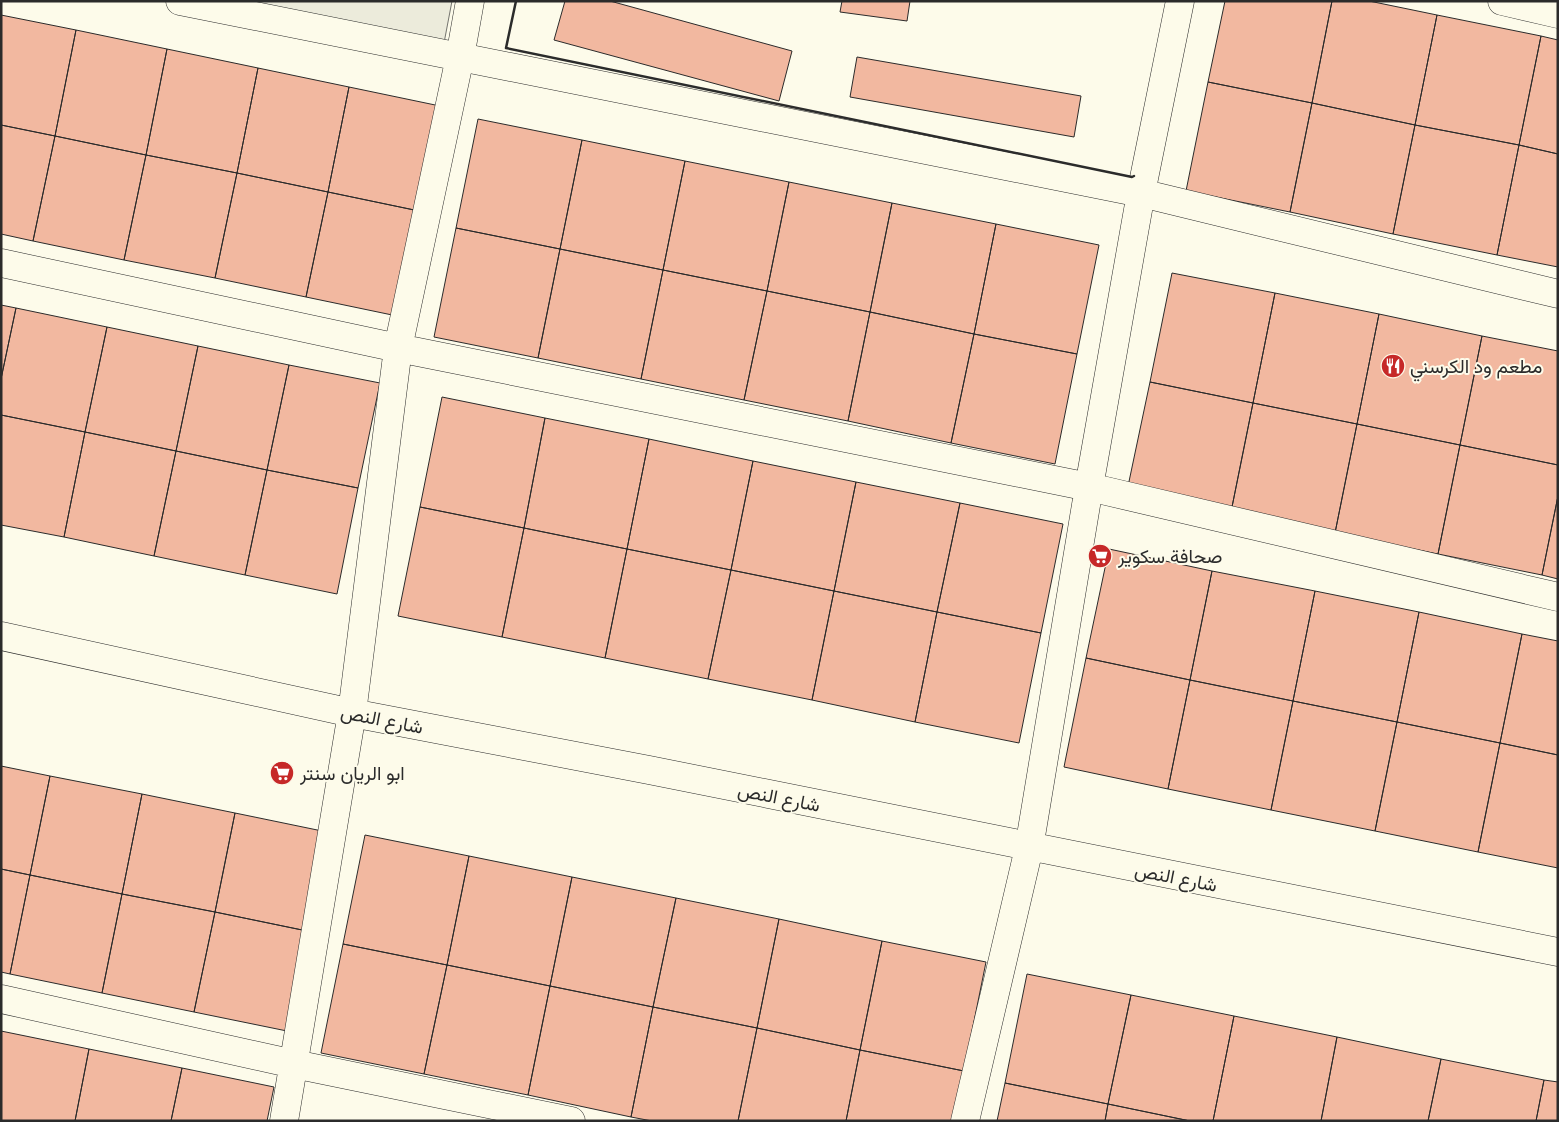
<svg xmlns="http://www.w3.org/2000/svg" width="1559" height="1122" font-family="'Space Grotesk',Vazirmatn,sans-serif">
<rect width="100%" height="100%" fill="#fdfbea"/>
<path fill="#ecebdb" stroke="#74746e" d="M 239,1 L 452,1 L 444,43 Z"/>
<path fill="#f2b8a0" stroke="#2b2b2b" d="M 565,1 L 610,1 L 792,51 L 779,101 L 554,40 Z
M 842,1 L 910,1 L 907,21 L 840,12 Z
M 1225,1 L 1332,1 L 1312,103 L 1208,82 Z
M 1332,1 L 1369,1 L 1437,15 L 1415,125 L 1312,103 Z
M 1,15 L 76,30 L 55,136 L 1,125 Z
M 1437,15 L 1541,36 L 1519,145 L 1415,125 Z
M 76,30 L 167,49 L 146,155 L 55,136 Z
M 1541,36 L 1558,40 L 1558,154 L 1519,145 Z
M 167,49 L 258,68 L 237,173 L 146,155 Z
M 857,57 L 1081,96 L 1074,137 L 850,97 Z
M 258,68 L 349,87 L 328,192 L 237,173 Z
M 1208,82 L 1312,103 L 1290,212 L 1186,191 Z
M 349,87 L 440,106 L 419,211 L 328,192 Z
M 1312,103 L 1415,125 L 1393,234 L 1290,212 Z
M 478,119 L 582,140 L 560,249 L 456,228 Z
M 1,125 L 55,136 L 33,241 L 1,234 Z
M 1415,125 L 1519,145 L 1497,255 L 1393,234 Z
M 55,136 L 146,155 L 124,260 L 33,241 Z
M 582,140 L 685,161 L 663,270 L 560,249 Z
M 1519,145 L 1558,154 L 1558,267 L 1497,255 Z
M 146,155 L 237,173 L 215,278 L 124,260 Z
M 685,161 L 789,182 L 767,291 L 663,270 Z
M 237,173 L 328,192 L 306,297 L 215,278 Z
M 789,182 L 892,203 L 870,312 L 767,291 Z
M 328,192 L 419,211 L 397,316 L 306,297 Z
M 892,203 L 996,224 L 974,334 L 870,312 Z
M 996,224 L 1099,245 L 1077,354 L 974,334 Z
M 456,228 L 560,249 L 538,358 L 434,337 Z
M 560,249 L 663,270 L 641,379 L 538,358 Z
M 663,270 L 767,291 L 744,400 L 641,379 Z
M 1172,273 L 1275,293 L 1253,403 L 1150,382 Z
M 767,291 L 870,312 L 848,421 L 744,400 Z
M 1275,293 L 1379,314 L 1357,424 L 1253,403 Z
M 1,305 L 16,308 L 1,379 Z
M 16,308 L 107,327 L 85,432 L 1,415 L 1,379 Z
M 870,312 L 974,334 L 951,443 L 848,421 Z
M 1379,314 L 1482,336 L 1460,445 L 1357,424 Z
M 107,327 L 198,346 L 176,451 L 85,432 Z
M 974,334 L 1077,354 L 1055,464 L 951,443 Z
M 1482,336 L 1558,351 L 1558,465 L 1460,445 Z
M 198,346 L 289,365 L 267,470 L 176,451 Z
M 289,365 L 380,383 L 358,488 L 267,470 Z
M 1150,382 L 1253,403 L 1231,512 L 1127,491 Z
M 442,397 L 545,418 L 524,528 L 420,507 Z
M 1253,403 L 1357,424 L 1335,533 L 1231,512 Z
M 1,415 L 85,432 L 64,537 L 1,525 Z
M 545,418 L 649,439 L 627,549 L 524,528 Z
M 1357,424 L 1460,445 L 1438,554 L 1335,533 Z
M 85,432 L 176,451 L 154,556 L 64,537 Z
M 649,439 L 753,461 L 731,570 L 627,549 Z
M 1460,445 L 1558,465 L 1558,496 L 1542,575 L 1438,554 Z
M 176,451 L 267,470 L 245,575 L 154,556 Z
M 753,461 L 856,482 L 834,591 L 731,570 Z
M 267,470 L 358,488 L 337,594 L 245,575 Z
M 856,482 L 960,503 L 937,612 L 834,591 Z
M 1558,496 L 1558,579 L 1542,575 Z
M 960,503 L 1063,524 L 1041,633 L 937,612 Z
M 420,507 L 524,528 L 502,637 L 398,616 Z
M 524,528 L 627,549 L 605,658 L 502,637 Z
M 627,549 L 731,570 L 708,679 L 605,658 Z
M 1109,549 L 1212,571 L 1190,680 L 1086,658 Z
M 731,570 L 834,591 L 812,700 L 708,679 Z
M 1212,571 L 1315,591 L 1293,701 L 1190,680 Z
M 834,591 L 937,612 L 915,722 L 812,700 Z
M 1315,591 L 1419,612 L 1397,722 L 1293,701 Z
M 937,612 L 1041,633 L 1019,743 L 915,722 Z
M 1419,612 L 1522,634 L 1500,743 L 1397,722 Z
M 1522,634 L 1558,641 L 1558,755 L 1500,743 Z
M 1086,658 L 1190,680 L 1168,789 L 1064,767 Z
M 1190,680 L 1293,701 L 1271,810 L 1168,789 Z
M 1293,701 L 1397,722 L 1375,831 L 1271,810 Z
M 1397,722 L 1500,743 L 1478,852 L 1375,831 Z
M 1500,743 L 1558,755 L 1558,868 L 1478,852 Z
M 1,766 L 50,776 L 30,875 L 1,869 Z
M 50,776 L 142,794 L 122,894 L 30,875 Z
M 142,794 L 235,813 L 215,912 L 122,894 Z
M 235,813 L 327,832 L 307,931 L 215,912 Z
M 365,835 L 469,856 L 447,965 L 343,944 Z
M 469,856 L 572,877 L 550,986 L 447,965 Z
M 1,869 L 30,875 L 10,974 L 1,972 Z
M 30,875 L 122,894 L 102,993 L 10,974 Z
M 572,877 L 676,898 L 653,1007 L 550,986 Z
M 122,894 L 215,912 L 194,1012 L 102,993 Z
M 676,898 L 779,919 L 757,1028 L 653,1007 Z
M 215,912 L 307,931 L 287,1031 L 194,1012 Z
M 779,919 L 882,941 L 860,1050 L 757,1028 Z
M 882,941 L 986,962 L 964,1071 L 860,1050 Z
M 343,944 L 447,965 L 424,1074 L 321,1053 Z
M 447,965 L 550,986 L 528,1095 L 424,1074 Z
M 1027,974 L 1131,995 L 1108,1104 L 1005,1083 Z
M 550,986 L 653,1007 L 631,1117 L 528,1095 Z
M 1131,995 L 1234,1016 L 1213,1121 L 1190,1121 L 1108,1104 Z
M 653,1007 L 757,1028 L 738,1121 L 652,1121 L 631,1117 Z
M 1234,1016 L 1337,1037 L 1321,1121 L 1213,1121 Z
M 757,1028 L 860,1050 L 846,1121 L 738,1121 Z
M 1,1031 L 89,1049 L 75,1121 L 1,1121 Z
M 1337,1037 L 1441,1059 L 1428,1121 L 1321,1121 Z
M 89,1049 L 182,1068 L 171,1121 L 75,1121 Z
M 860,1050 L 964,1071 L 954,1121 L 846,1121 Z
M 1441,1059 L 1544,1080 L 1536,1121 L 1428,1121 Z
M 182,1068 L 274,1087 L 267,1121 L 171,1121 Z
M 1544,1080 L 1558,1082 L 1558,1121 L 1536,1121 Z
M 1005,1083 L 1108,1104 L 1105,1121 L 997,1121 Z
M 1108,1104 L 1190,1121 L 1105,1121 Z"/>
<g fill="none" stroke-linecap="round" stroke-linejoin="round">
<g stroke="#2b2b2b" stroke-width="29">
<path id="minor" d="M 180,1 L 1141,193 L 1558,294
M 1502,1 L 1558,14
M 1,263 L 398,348 L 1089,487 L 1558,597
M 1,636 L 352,713 L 649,770 L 1558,952
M 1,999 L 294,1064 L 571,1121
M 284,1121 L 352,713 L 398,348 L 460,57 L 470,1
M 965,1121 L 1029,848 L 1089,487 L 1141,193 L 1180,1"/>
</g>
<use href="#minor" stroke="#fdfbea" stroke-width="28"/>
<path stroke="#2b2b2b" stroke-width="2.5" d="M 516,1 L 506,48 L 1132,177 L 1134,176"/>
</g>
<defs>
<g id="restaurant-disc" transform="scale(1.25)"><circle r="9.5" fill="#c62828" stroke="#fdfbea"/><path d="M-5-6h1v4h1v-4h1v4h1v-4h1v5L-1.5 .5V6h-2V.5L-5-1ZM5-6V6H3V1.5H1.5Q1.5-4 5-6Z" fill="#fff"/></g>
<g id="supermarket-disc" transform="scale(1.25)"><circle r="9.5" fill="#c62828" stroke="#fdfbea"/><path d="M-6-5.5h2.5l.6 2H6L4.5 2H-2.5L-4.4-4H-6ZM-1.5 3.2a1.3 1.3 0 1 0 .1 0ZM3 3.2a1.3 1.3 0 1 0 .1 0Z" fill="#fff"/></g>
</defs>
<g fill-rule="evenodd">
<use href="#restaurant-disc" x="1393" y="366"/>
<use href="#supermarket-disc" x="1100" y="556"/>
<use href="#supermarket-disc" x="282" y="773"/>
</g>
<g text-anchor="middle" stroke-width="4" stroke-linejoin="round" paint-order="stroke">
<g font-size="19" fill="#2b2b2b" stroke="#fdfbea" text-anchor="start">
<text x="1410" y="373">مطعم ود الكرسني</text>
<text x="1118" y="563">صحافة سكوير</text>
<text x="300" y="780">ابو الريان سنتر</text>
</g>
<g font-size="19" fill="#2b2b2b" stroke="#fdfbea">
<text transform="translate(382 719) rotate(11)" y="7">شارع النص</text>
<text transform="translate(779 797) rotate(11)" y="7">شارع النص</text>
<text transform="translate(1176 877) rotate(11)" y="7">شارع النص</text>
</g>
</g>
<rect width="1559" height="1122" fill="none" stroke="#2b2b2b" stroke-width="5"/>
</svg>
